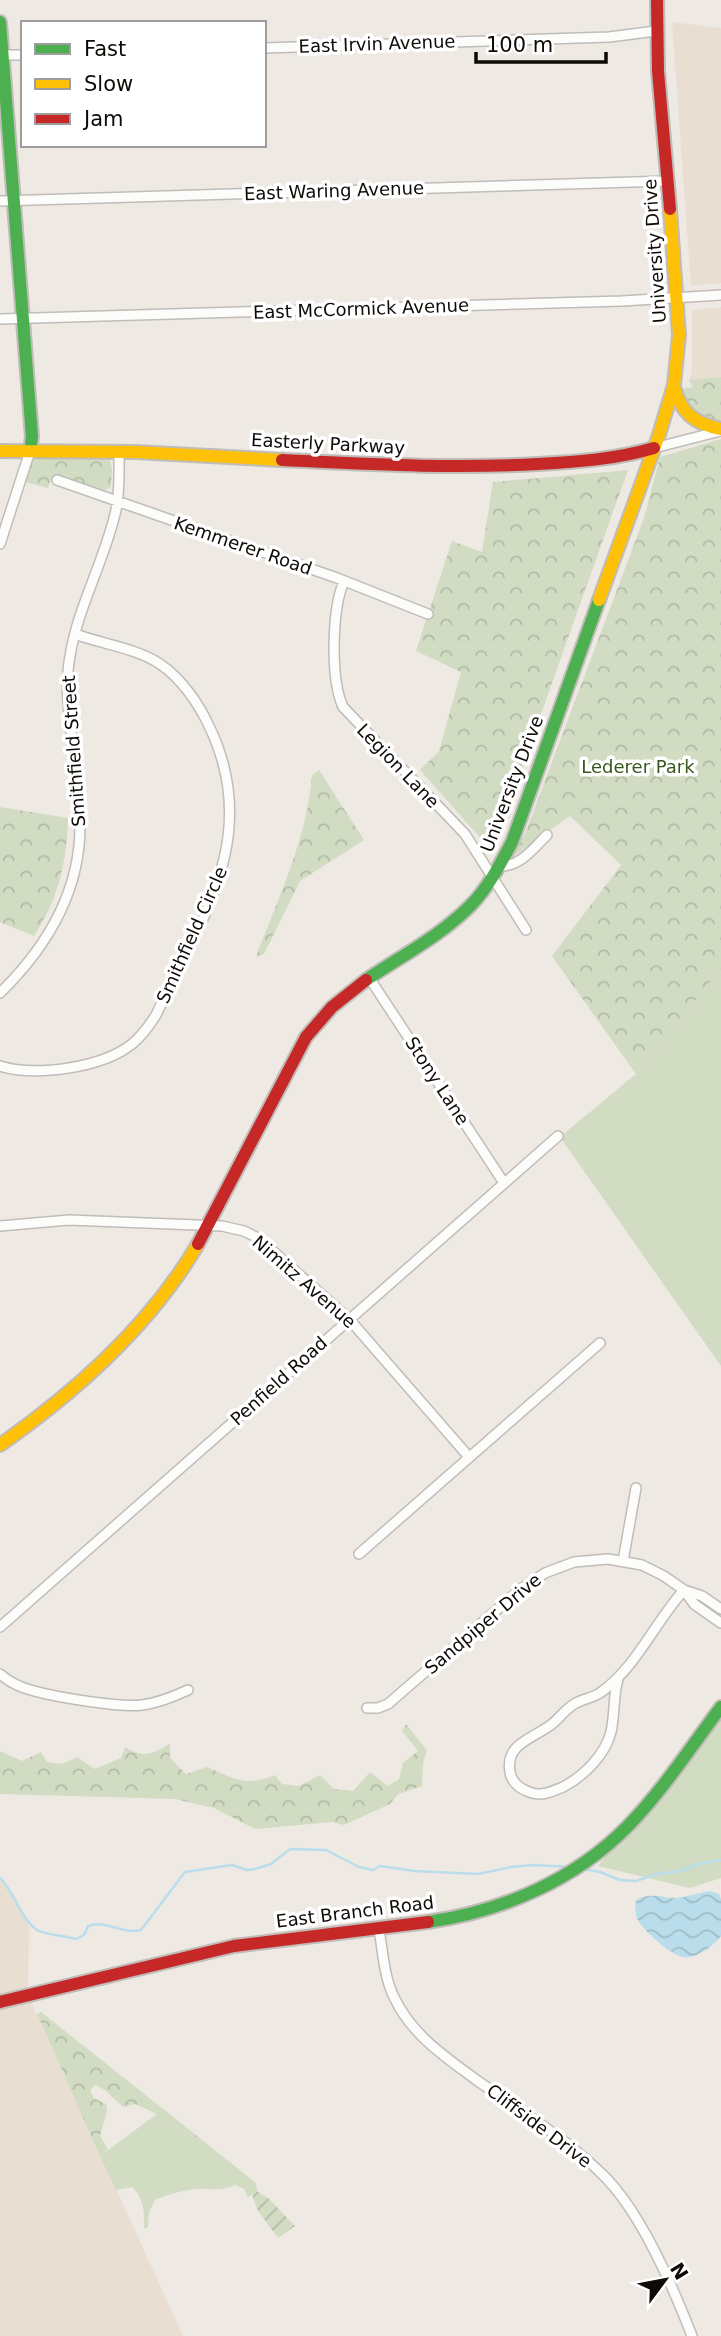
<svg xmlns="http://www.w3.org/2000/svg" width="721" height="2336" font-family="'DejaVu Sans',sans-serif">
<defs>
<pattern id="forest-crowns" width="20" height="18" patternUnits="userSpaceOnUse" patternTransform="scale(1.75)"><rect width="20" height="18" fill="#d1dcc3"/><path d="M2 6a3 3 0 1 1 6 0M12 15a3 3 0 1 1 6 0" fill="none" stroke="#b2bba6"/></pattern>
<pattern id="garden-furrows" width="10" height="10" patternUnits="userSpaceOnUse" patternTransform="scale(1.75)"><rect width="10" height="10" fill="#d1dcc3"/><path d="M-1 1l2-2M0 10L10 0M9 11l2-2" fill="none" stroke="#b2bba6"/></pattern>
<pattern id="water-waves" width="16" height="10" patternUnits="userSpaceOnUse" patternTransform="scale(1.75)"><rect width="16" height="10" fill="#baddeb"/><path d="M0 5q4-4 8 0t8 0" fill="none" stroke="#9fbcc8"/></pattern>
</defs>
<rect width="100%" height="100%" fill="#eee9e3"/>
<path fill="#e8dfd2" d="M 672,22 L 721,28 L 721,283 L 691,286 Z
M 721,307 L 721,377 L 689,380 L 692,371 L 692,310 Z
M 0,1878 L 14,1895 L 29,1922 L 28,1995 L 183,2336 L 0,2336 Z"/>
<path fill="#d1dcc3" d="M 721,969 L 721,1366 L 560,1137 L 636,1074 Z
M 721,1707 L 721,1878 L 690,1888 L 598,1866 L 649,1804 Z
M 157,2114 L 207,2144 L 256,2183 L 257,2191 L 248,2197 L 244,2189 L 235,2185 C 223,2191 213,2189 200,2189 C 184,2189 170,2194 155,2200 L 149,2212 L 148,2227 L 144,2229 C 144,2212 145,2200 132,2187 L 116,2190 L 100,2156 Z"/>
<path fill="url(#forest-crowns)" d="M 721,377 L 721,422 L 700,421 L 684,406 L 681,389 L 693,387 L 689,380 Z
M 721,439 L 721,969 L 636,1074 L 552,956 L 621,865 L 570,816 L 514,856 L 526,831 L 644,518 L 660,457 Z
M 37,457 L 110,460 L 112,469 L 111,487 L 102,491 L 58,476 L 51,478 L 48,488 L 25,482 L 32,462 Z
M 628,470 L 501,826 L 491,850 L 420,770 L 439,751 L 461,672 L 416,651 L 452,541 L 482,552 L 493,482 Z
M 319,770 L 364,840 L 300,881 L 264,954 L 256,957 C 278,898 307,839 312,775 Z
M 0,807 L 68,818 C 67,861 58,900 34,936 L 0,922 Z
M 406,1724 L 427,1750 L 423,1763 L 422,1786 L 398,1794 L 390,1804 L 344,1825 L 332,1822 L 255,1829 L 214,1808 L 175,1799 L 0,1794 L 0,1751 L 22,1761 L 41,1752 L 47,1762 L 62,1764 L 77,1757 L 95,1769 L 121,1758 L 125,1747 C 144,1759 152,1754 170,1744 L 170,1758 L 186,1774 L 207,1767 C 235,1779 245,1787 275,1775 L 282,1784 L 299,1786 L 320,1775 L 334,1789 L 353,1791 L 370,1772 L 388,1786 L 399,1779 L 403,1763 L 418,1751 L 402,1731 Z
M 41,2012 L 206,2143 L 207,2144 L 157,2114 L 135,2104 L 123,2107 L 105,2090 L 95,2085 L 90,2091 L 94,2098 L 106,2104 L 107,2111 L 100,2136 L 108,2149 L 100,2156 L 37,2014 Z"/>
<path fill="url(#garden-furrows)" d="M 257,2191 L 269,2199 L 295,2226 L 278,2238 L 258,2211 L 252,2195 Z"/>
<path fill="url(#water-waves)" d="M 710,1891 L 719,1894 L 721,1899 L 721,1936 C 715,1945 695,1960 683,1957 C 671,1955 645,1932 639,1922 C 635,1916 635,1907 636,1900 C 650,1892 661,1898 675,1898 C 687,1897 698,1893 710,1891 Z"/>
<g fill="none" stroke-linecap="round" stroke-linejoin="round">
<path stroke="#baddeb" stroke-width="2.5" d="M 583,1869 L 600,1872 L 620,1880 L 636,1881 L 657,1874 L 681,1871 L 698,1864 L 721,1860
M 0,1878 C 15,1893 20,1918 37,1930 C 48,1936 65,1935 76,1939 L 84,1935 L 88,1926 C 106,1919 123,1935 141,1930 L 185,1872 L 232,1865 L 247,1870 L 255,1869 L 271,1864 L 290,1849 L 326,1850 L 359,1867 L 373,1870 L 380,1866 L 414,1871 L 478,1874 L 511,1867 L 534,1865 L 569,1867"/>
<g stroke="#c0bcb8" stroke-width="12">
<path id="street" d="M 264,48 L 609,37 L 656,31
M 0,55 L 23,55
M 0,201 L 667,181
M 0,319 L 622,301 L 721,295
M 654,448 L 720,431
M 57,480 L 337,578 L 428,614
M 0,544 L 30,451
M 344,581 C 332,609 330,678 343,707 L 465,834 L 526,930
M 499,866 C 520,867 533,849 547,835
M 370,979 L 504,1183
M 0,993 C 47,947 80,893 80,826 C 80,801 76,776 73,752 C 70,720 64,688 70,656 C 78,606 105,560 116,510 C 120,491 119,470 119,451
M 0,1066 C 35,1077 102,1068 132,1044 C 142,1036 149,1026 156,1015 C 202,918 262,835 209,726 C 199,704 181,678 160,664 C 136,648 102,644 75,634
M 0,1226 L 69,1220 L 222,1226 L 244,1231 L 258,1238 L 349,1319 L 469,1457
M 359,1554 L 600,1343
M 623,1561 L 636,1488
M 684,1590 L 694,1604 L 721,1623
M 0,1627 L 558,1136
M 0,1674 C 9,1682 22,1688 34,1691 C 56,1697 120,1708 142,1705 C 158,1703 173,1697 188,1690
M 618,1679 C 613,1696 615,1714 611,1732 C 605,1755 584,1776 563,1787 C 553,1791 543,1796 532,1793 C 522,1790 512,1784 510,1772 C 505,1743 533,1739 552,1724 C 560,1718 566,1708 576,1703 C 583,1699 592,1698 600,1693 C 636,1668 655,1622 684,1590
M 367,1708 L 378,1708 L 388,1704 L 522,1588 L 545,1573 L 574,1562 L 608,1559 L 642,1565 L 664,1576 L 684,1590 L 702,1596 L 721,1609
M 379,1930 C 383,1952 384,1977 394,1997 C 411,2034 444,2056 475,2079 C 519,2110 569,2140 606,2178 C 643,2216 673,2287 692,2336"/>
</g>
<g stroke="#c0bcb8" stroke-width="16">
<path id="fast" d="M 0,22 L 32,437 L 30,451
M 366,980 C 401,956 439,937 470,906 C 488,888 500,865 512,842 L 599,600
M 428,1922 C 503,1911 575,1880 628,1826 C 663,1790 691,1747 721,1707"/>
</g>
<g stroke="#c0bcb8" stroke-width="16">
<path id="slow" d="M 674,387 C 681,413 695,424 721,429
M 0,451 L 136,452 L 282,460
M 599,600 L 658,438 L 674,385 L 679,335 L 670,209
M 0,1445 C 77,1391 150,1326 198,1244"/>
</g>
<g stroke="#c0bcb8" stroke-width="16">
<path id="jam" d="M 657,0 L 658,71 L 670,209
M 282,460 C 367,464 452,469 538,464 C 577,462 617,459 654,448
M 198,1244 L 306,1037 L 332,1007 L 366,980
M 0,2002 L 234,1946 L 428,1922"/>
</g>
<use href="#street" stroke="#fcfcfb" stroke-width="9"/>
<use href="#fast" stroke="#4caf50" stroke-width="12"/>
<use href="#slow" stroke="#ffc107" stroke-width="12"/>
<use href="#jam" stroke="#c62828" stroke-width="12"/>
</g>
<g text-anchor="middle" stroke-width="7" stroke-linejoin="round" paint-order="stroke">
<g font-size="18" fill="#0e0b07" stroke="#fff">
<text transform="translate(377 44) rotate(-2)" y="6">East Irvin Avenue</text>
<text transform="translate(334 191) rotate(-2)" y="6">East Waring Avenue</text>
<text transform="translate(655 251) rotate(-94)" y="6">University Drive</text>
<text transform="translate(361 309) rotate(-2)" y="6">East McCormick Avenue</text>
<text transform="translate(328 444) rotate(3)" y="6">Easterly Parkway</text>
<text transform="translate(243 546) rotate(19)" y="6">Kemmerer Road</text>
<text transform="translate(74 751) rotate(-94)" y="6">Smithfield Street</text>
<text transform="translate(398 766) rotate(46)" y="6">Legion Lane</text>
<text transform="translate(512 784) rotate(-69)" y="6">University Drive</text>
<text transform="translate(192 935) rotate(-66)" y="6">Smithfield Circle</text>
<text transform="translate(437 1081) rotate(57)" y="6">Stony Lane</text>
<text transform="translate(304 1282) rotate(41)" y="6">Nimitz Avenue</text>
<text transform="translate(279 1381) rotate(-42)" y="6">Penfield Road</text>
<text transform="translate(483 1624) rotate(-40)" y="6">Sandpiper Drive</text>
<text transform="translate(355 1912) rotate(-7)" y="6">East Branch Road</text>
<text transform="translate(539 2126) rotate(37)" y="6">Cliffside Drive</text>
</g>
<g font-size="18" fill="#37571e" stroke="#fff">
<text x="638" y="773">Lederer Park</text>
</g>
</g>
<rect x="21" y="21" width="245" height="126" fill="#ffffff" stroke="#9f9d9c" stroke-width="2"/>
<rect x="35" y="44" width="35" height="10" fill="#4caf50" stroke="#9f9d9c" stroke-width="2"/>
<text x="84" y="56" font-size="21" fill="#0e0b07">Fast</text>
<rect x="35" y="79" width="35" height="10" fill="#ffc107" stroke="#9f9d9c" stroke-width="2"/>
<text x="84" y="91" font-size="21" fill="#0e0b07">Slow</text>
<rect x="35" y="114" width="35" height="10" fill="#c62828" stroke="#9f9d9c" stroke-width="2"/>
<text x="84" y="126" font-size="21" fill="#0e0b07">Jam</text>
<g transform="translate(665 2280) rotate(58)" stroke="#ffffff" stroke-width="5" paint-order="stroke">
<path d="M0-5L12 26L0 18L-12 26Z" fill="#0e0b07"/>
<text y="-10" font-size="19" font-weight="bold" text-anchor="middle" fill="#0e0b07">N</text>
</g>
<path d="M476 52v10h130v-10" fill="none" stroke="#0e0b07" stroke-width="3.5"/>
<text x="486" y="52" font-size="21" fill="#0e0b07" stroke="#ffffff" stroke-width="5" paint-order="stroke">100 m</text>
</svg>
